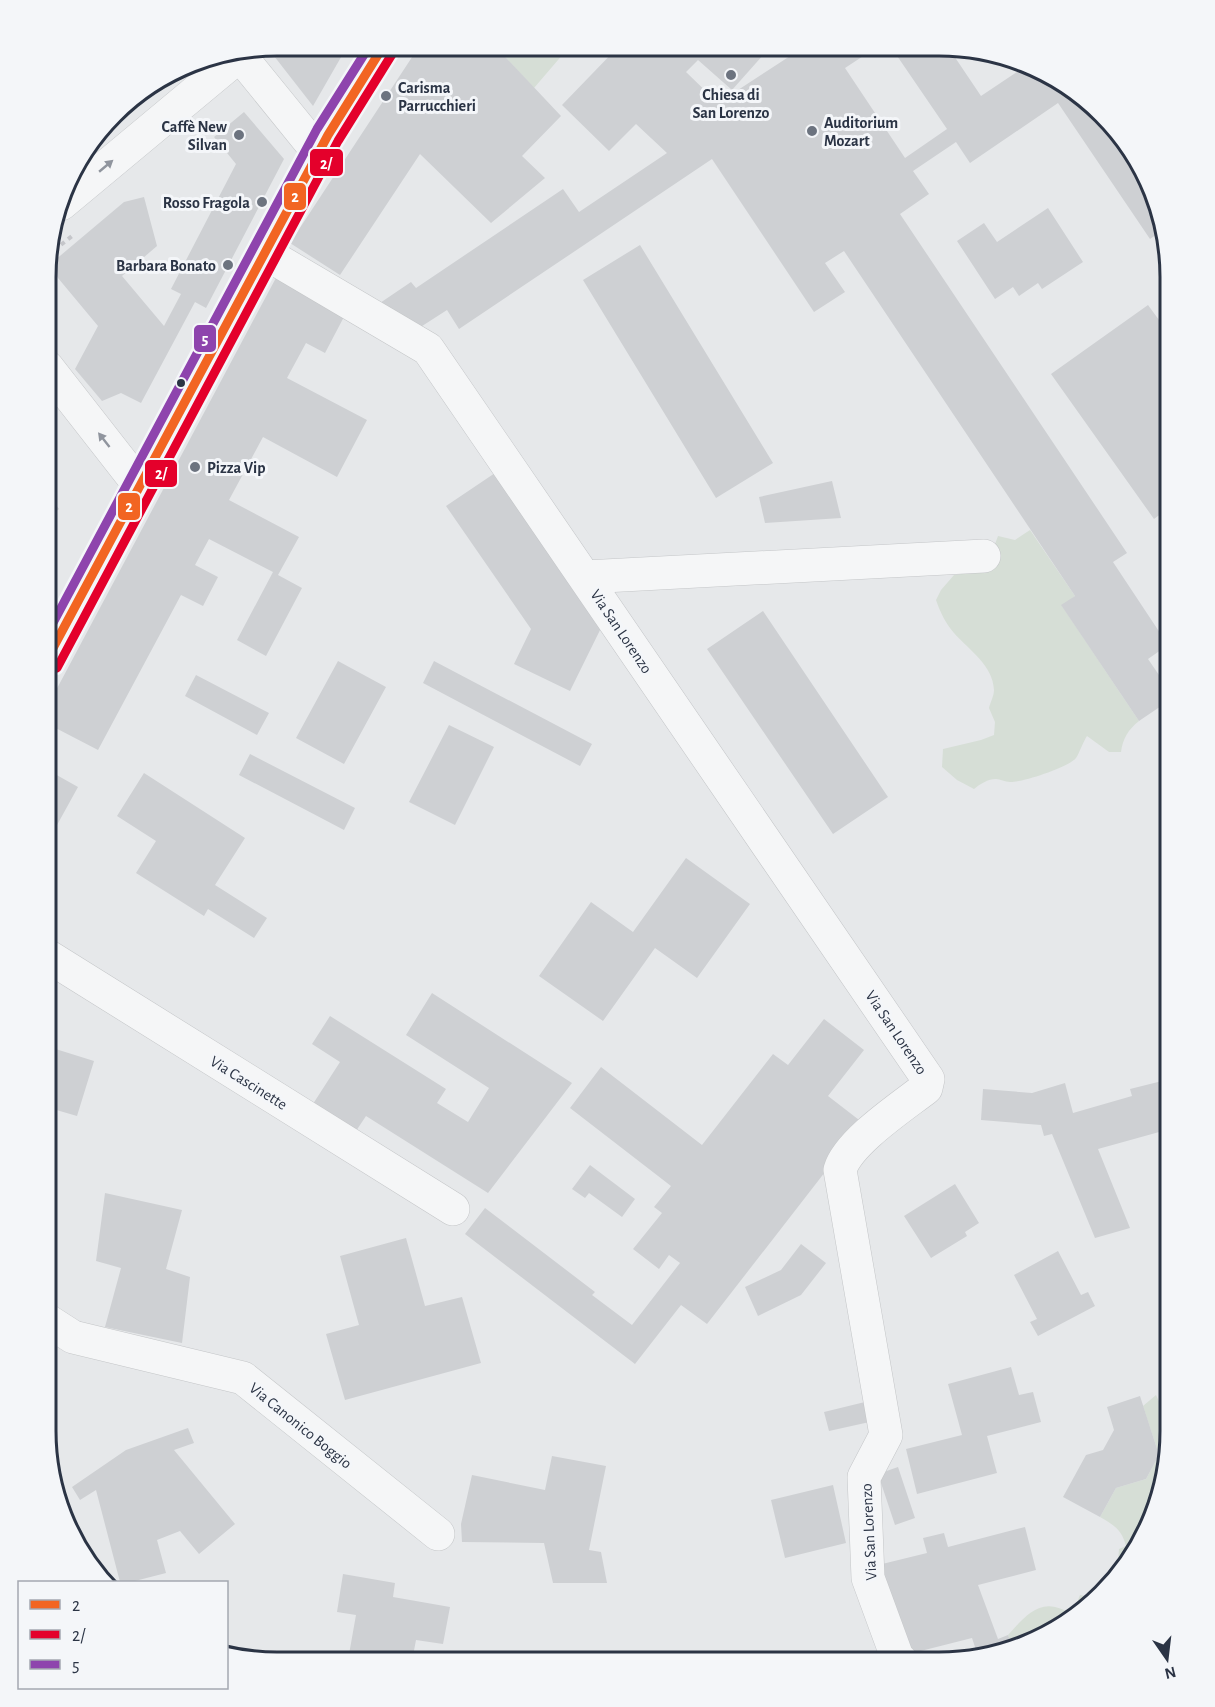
<svg xmlns="http://www.w3.org/2000/svg" width="1215" height="1707" font-family="'Alegreya Sans',sans-serif">
<rect width="100%" height="100%" fill="#e6e8ea"/>
<path fill="#d6ded6" d="M 495,46 L 570,46 L 534,88 Z
M 1030,530 L 1075,596 L 1062,606 L 1139,721 C 1128,730 1123,738 1121,752 L 1109,752 L 1087,736 C 1083,742 1079,754 1076,758 C 1069,767 1021,783 1010,782 C 1005,782 1000,779 996,779 C 988,779 980,784 974,789 L 957,780 L 942,767 L 943,749 L 981,740 L 994,735 L 995,722 L 989,708 C 990,703 994,696 994,690 C 993,665 969,650 954,633 C 946,624 940,612 936,600 L 941,590 L 954,575 L 985,571 L 998,536 L 1015,540 Z
M 1156,1395 L 1169,1423 L 1169,1446 L 1158,1505 L 1131,1559 L 1122,1570 L 1118,1562 L 1119,1549 L 1126,1546 C 1122,1530 1114,1525 1100,1517 L 1116,1488 L 1146,1479 L 1159,1455 L 1143,1406 Z
M 1080,1595 L 1097,1598 L 1091,1605 L 1041,1638 L 1012,1645 L 1008,1635 C 1020,1622 1035,1602 1055,1607 C 1061,1608 1067,1612 1073,1613 Z"/>
<path fill="#ced0d3" d="M 276,45 L 348,45 L 313,106 L 267,47 Z
M 420,45 L 428,45 L 436,52 L 442,45 L 495,46 L 561,116 L 522,156 L 545,178 L 491,223 L 420,154 L 340,275 L 290,243 Z
M 619,46 L 771,46 L 732,90 L 698,60 L 686,72 L 718,103 L 804,47 L 877,47 L 845,68 L 905,158 L 947,129 L 891,47 L 948,47 L 981,96 L 1029,64 L 1079,93 L 1146,174 L 1160,232 L 1150,239 L 1058,103 L 970,163 L 956,142 L 913,171 L 929,194 L 900,214 L 1127,553 L 1113,562 L 1168,645 L 1148,659 L 1170,691 L 1170,700 L 1139,721 L 1061,605 L 1075,596 L 844,251 L 825,263 L 845,292 L 814,312 L 712,159 L 459,329 L 447,310 L 419,328 L 380,303 L 411,282 L 416,288 L 563,189 L 579,212 L 667,153 L 636,124 L 609,151 L 562,105 Z
M 146,90 L 146,91 L 111,118 L 124,102 Z
M 244,112 L 284,159 L 206,308 L 195,302 L 141,403 L 121,393 L 102,401 L 75,369 L 98,326 L 48,266 L 124,202 L 144,197 L 157,246 L 122,276 L 164,326 L 181,294 L 171,289 L 236,164 L 214,137 Z
M 1048,208 L 1083,262 L 1042,289 L 1038,283 L 1019,296 L 1013,287 L 995,299 L 957,241 L 984,223 L 997,242 Z
M 640,245 L 773,463 L 716,498 L 583,280 Z
M 277,276 L 346,313 L 325,353 L 306,343 L 287,378 L 367,420 L 337,477 L 263,437 L 229,500 L 299,537 L 278,575 L 302,588 L 266,656 L 237,640 L 273,572 L 209,539 L 195,565 L 218,577 L 203,606 L 181,595 L 98,750 L 46,723 L 46,709 Z
M 1148,305 L 1170,335 L 1170,507 L 1154,519 L 1051,374 Z
M 498,471 L 603,624 L 570,691 L 514,664 L 531,629 L 446,506 Z
M 832,481 L 841,518 L 765,523 L 759,497 Z
M 47,493 L 59,509 L 47,519 Z
M 763,611 L 888,797 L 833,834 L 707,649 Z
M 338,661 L 386,687 L 344,764 L 296,738 Z
M 434,661 L 592,744 L 580,766 L 423,683 Z
M 196,675 L 269,713 L 257,735 L 185,696 Z
M 449,725 L 494,747 L 455,825 L 409,802 Z
M 250,754 L 355,808 L 344,830 L 239,775 Z
M 46,769 L 78,787 L 46,845 Z
M 144,773 L 245,838 L 215,885 L 267,918 L 254,938 L 208,909 L 204,916 L 136,873 L 156,841 L 117,816 Z
M 686,858 L 750,904 L 697,978 L 655,948 L 603,1021 L 539,976 L 591,902 L 633,932 Z
M 432,993 L 572,1083 L 488,1193 L 366,1116 L 354,1134 L 311,1107 L 340,1062 L 312,1044 L 330,1016 L 446,1089 L 437,1103 L 468,1122 L 489,1088 L 406,1035 Z
M 824,1019 L 864,1050 L 828,1096 L 863,1123 L 707,1324 L 681,1305 L 635,1364 L 465,1234 L 485,1208 L 595,1292 L 592,1295 L 632,1325 L 680,1263 L 669,1255 L 659,1269 L 633,1249 L 662,1213 L 654,1207 L 671,1186 L 570,1108 L 601,1067 L 702,1145 L 773,1054 L 788,1065 Z
M 46,1046 L 94,1061 L 77,1116 L 46,1107 Z
M 1170,1079 L 1170,1129 L 1098,1149 L 1130,1228 L 1095,1238 L 1052,1134 L 1044,1136 L 1041,1125 L 981,1120 L 983,1089 L 1032,1093 L 1065,1083 L 1073,1113 L 1132,1096 L 1130,1089 Z
M 45,1148 L 57,1157 L 45,1172 Z
M 590,1165 L 635,1199 L 622,1217 L 589,1193 L 585,1198 L 572,1189 Z
M 955,1184 L 979,1223 L 965,1232 L 967,1236 L 931,1258 L 904,1216 Z
M 105,1193 L 182,1210 L 166,1269 L 190,1277 L 182,1343 L 105,1327 L 121,1268 L 96,1261 Z
M 406,1238 L 425,1306 L 462,1297 L 481,1363 L 345,1400 L 326,1334 L 359,1325 L 340,1256 Z
M 801,1244 L 826,1263 L 801,1295 L 758,1316 L 745,1287 L 781,1270 Z
M 1058,1251 L 1081,1295 L 1088,1292 L 1095,1306 L 1038,1336 L 1030,1322 L 1037,1319 L 1014,1275 Z
M 1011,1367 L 1019,1395 L 1033,1392 L 1041,1422 L 987,1436 L 997,1473 L 917,1494 L 906,1449 L 962,1435 L 948,1384 Z
M 1140,1396 L 1159,1455 L 1146,1479 L 1116,1488 L 1100,1517 L 1063,1497 L 1086,1455 L 1103,1450 L 1114,1430 L 1107,1407 Z
M 869,1401 L 874,1421 L 829,1431 L 824,1412 Z
M 188,1428 L 194,1443 L 174,1450 L 235,1524 L 199,1554 L 180,1531 L 157,1540 L 166,1573 L 131,1582 L 120,1582 L 96,1490 L 80,1500 L 72,1487 L 126,1450 Z
M 552,1456 L 606,1466 L 589,1550 L 601,1552 L 607,1583 L 553,1583 L 544,1543 L 462,1542 L 461,1524 L 472,1475 L 545,1490 Z
M 898,1467 L 915,1518 L 895,1525 L 878,1474 Z
M 833,1485 L 846,1543 L 785,1558 L 771,1500 Z
M 1025,1527 L 1036,1570 L 978,1585 L 998,1639 L 1008,1635 L 1012,1645 L 985,1651 L 983,1647 L 976,1650 L 972,1638 L 897,1657 L 874,1566 L 927,1553 L 923,1538 L 944,1533 L 948,1547 Z
M 343,1574 L 395,1583 L 393,1597 L 450,1607 L 443,1644 L 416,1640 L 412,1661 L 348,1660 L 356,1615 L 337,1612 Z"/>
<g fill="none" stroke-linecap="round" stroke-linejoin="round">
<g stroke="#c4c6c8" stroke-width="34">
<path id="minor" d="M 237,52 L 319,153
M 61,204 L 240,55
M 265,253 L 428,349 L 928,1079 L 926,1088 C 903,1106 848,1142 840,1170 L 886,1435 L 864,1477 L 868,1578 L 897,1657 L 902,1662
M 47,367 L 140,486
M 585,577 L 984,556
M 46,955 L 453,1209
M 45,1319 L 73,1337 L 243,1378 L 438,1534"/>
</g>
<g stroke="#c2c5c8" stroke-width="34">
<path id="major" d="M 46,662 L 328,135 L 384,45"/>
</g>
<path stroke="#c5c6ca" stroke-width="4" stroke-dasharray="4.5 4.5" stroke-linecap="butt" d="M 47,256 L 72,236"/>
<use href="#minor" stroke="#f5f6f7" stroke-width="33"/>
<use href="#major" stroke="#f8f8f8" stroke-width="33"/>
<g stroke="#f4f6f9" stroke-width="14">
<path id="bus-1" d="M 46,661 L 328,135 L 384,45"/>
</g>
<g stroke="#f4f6f9" stroke-width="14">
<path id="bus-2" d="M 57,668 L 338,141 L 394,51"/>
</g>
<g stroke="#f4f6f9" stroke-width="14">
<path id="bus-3" d="M 46,636 L 317,129 L 370,45"/>
</g>
<use href="#bus-1" stroke="#f26522" stroke-width="9"/>
<use href="#bus-2" stroke="#e4002b" stroke-width="9"/>
<use href="#bus-3" stroke="#8e44ad" stroke-width="9"/>
</g>
<defs><path id="oneway-solid" d="M-6-.8H1V-3.2L6.5 0L1 3.2V.8H-6Z" transform="scale(1.5)"/></defs>
<g fill="#90959e">
<use href="#oneway-solid" transform="translate(106 166) rotate(-40)"/>
<use href="#oneway-solid" transform="translate(104 440) rotate(-128)"/>
</g>
<g fill="#6c737f" stroke="#f4f6f9" stroke-width="2">
<circle cx="731" cy="75" r="6"/>
<circle cx="386" cy="96" r="6"/>
<circle cx="812" cy="131" r="6"/>
<circle cx="239" cy="135" r="6"/>
<circle cx="262" cy="202" r="6"/>
<circle cx="228" cy="265" r="6"/>
<circle cx="195" cy="467" r="6"/>
</g>
<circle fill="#2b3445" stroke="#f4f6f9" stroke-width="2" cx="181" cy="383" r="5"/>
<g text-anchor="middle" stroke-width="6" stroke-linejoin="round" paint-order="stroke">
<g font-size="16" font-weight="bold" fill="#2b3445" stroke="#f4f6f9" text-anchor="start">
<text x="398" y="93">Carisma<tspan x="398" dy="18">Parrucchieri</tspan></text>
<text x="731" y="100" text-anchor="middle">Chiesa di<tspan x="731" dy="18">San Lorenzo</tspan></text>
<text x="824" y="128">Auditorium<tspan x="824" dy="18">Mozart</tspan></text>
<text x="227" y="132" text-anchor="end">Caffè New<tspan x="227" dy="18">Silvan</tspan></text>
<text x="250" y="208" text-anchor="end">Rosso Fragola</text>
<text x="216" y="271" text-anchor="end">Barbara Bonato</text>
<text x="207" y="473">Pizza Vip</text>
</g>
<g font-size="16" fill="#2b3445" stroke="#f4f6f9">
<text transform="translate(622 631) rotate(56)" y="6">Via San Lorenzo</text>
<text transform="translate(897 1032) rotate(56)" y="6">Via San Lorenzo</text>
<text transform="translate(249 1082) rotate(32)" y="6">Via Cascinette</text>
<text transform="translate(301 1425) rotate(39)" y="6">Via Canonico Boggio</text>
<text transform="translate(868 1532) rotate(-93)" y="6">Via San Lorenzo</text>
</g>
</g>
<path d="M0 0H1215V1707H0ZM277 56H939A221 221 0 0 1 1160 277V1431A221 221 0 0 1 939 1652H277A221 221 0 0 1 56 1431V277A221 221 0 0 1 277 56Z" fill="#f4f6f9" fill-rule="evenodd"/>
<path fill="none" stroke="#2b3445" stroke-width="3" d="M277 56H939A221 221 0 0 1 1160 277V1431A221 221 0 0 1 939 1652H277A221 221 0 0 1 56 1431V277A221 221 0 0 1 277 56Z"/>
<g stroke="#f4f6f9" stroke-width="2">
<rect x="309" y="148" width="35" height="29" rx="6" fill="#e4002b"/>
<rect x="283" y="182" width="24" height="29" rx="6" fill="#f26522"/>
<rect x="193" y="324" width="24" height="29" rx="6" fill="#8e44ad"/>
<rect x="144" y="459" width="34" height="29" rx="6" fill="#e4002b"/>
<rect x="117" y="492" width="24" height="29" rx="6" fill="#f26522"/>
</g>
<g font-size="16" text-anchor="middle" font-weight="bold" fill="#fff">
<text x="326" y="169">2/</text>
<text x="295" y="202">2</text>
<text x="205" y="344">5</text>
<text x="161" y="479">2/</text>
<text x="129" y="512">2</text>
</g>
<rect x="18" y="1581" width="210" height="108" fill="#f4f6f9" stroke="#a4a8b1" stroke-width="1.5"/>
<rect x="30" y="1600" width="30" height="9" fill="#f26522" stroke="#a4a8b1" stroke-width="1.5"/>
<text x="72" y="1611" font-size="18" fill="#2b3445">2</text>
<rect x="30" y="1630" width="30" height="9" fill="#e4002b" stroke="#a4a8b1" stroke-width="1.5"/>
<text x="72" y="1641" font-size="18" fill="#2b3445">2/</text>
<rect x="30" y="1660" width="30" height="9" fill="#8e44ad" stroke="#a4a8b1" stroke-width="1.5"/>
<text x="72" y="1671" font-size="18" fill="#2b3445">5</text>
<g transform="translate(1167 1659) rotate(166)" stroke="#f4f6f9" stroke-width="4.5" paint-order="stroke">
<path d="M0-4.5L10 22L0 15L-10 22Z" fill="#2b3445"/>
<text y="-9" font-size="16" font-weight="bold" text-anchor="middle" fill="#2b3445">N</text>
</g>
</svg>
